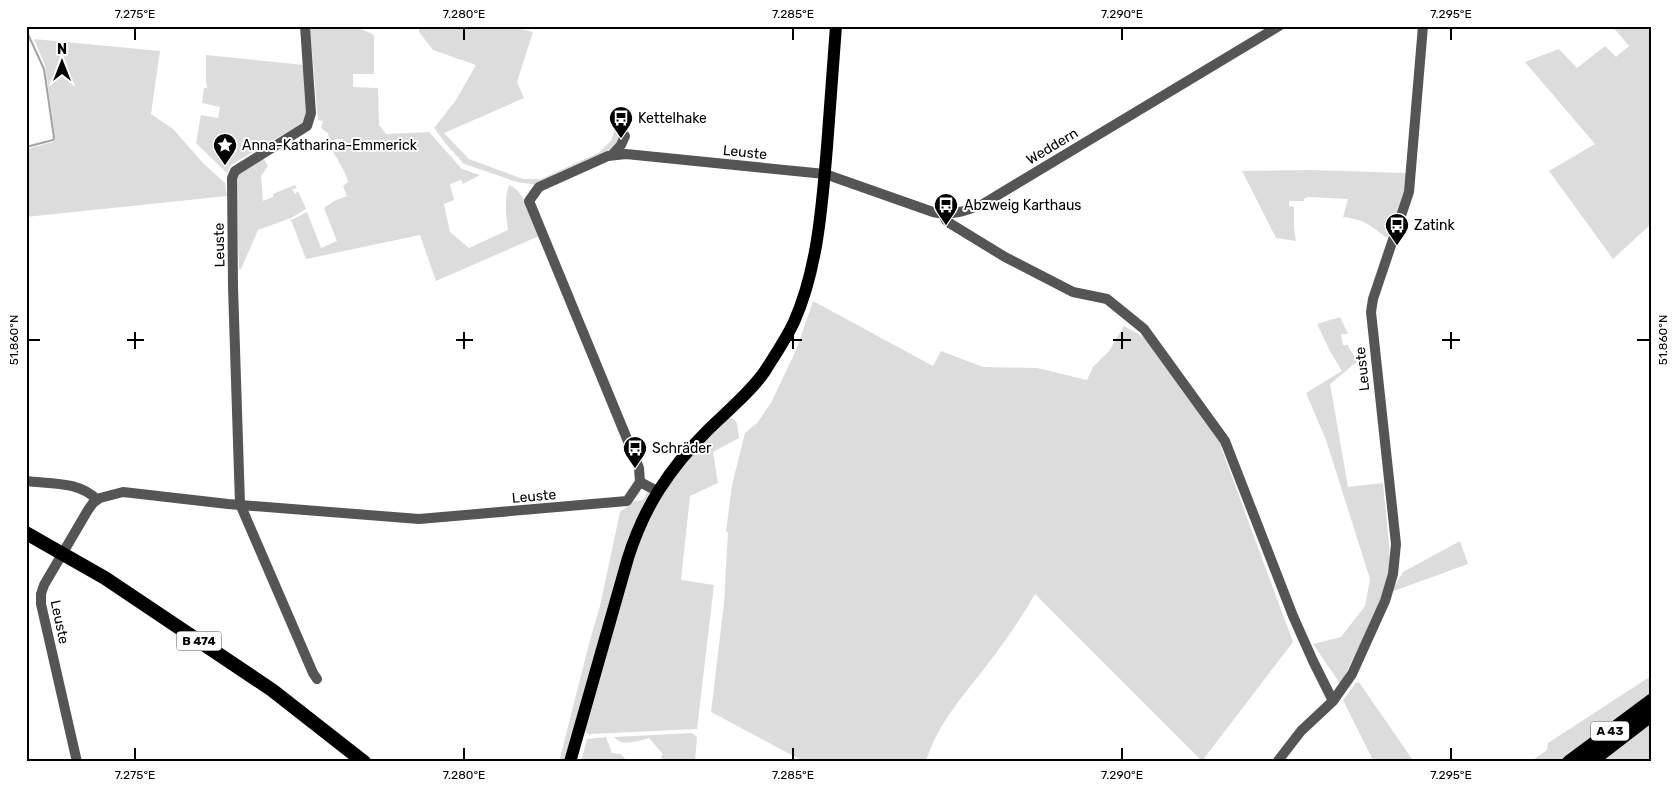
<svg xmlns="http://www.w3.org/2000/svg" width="1677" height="788" font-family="Rubik,sans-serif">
<rect width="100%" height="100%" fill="#fff"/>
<path fill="#dcdcdc" d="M 310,26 C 332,26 354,24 374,35 L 374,74 L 353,74 L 353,87 L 378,88 L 379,125 L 386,134 L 429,132 L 462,169 L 480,175 L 463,184 L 461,180 L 450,184 L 454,200 L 444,204 L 450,232 L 469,248 L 508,230 C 506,215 504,200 509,185 C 525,190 532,221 539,236 L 436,281 L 420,235 L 306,259 L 291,220 L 307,212 L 321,248 L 337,241 L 324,208 L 334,201 L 347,196 L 343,186 L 348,182 C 347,173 335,157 331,147 L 334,146 L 336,149 L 341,150 L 345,147 L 345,143 L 342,139 L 336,139 L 330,142 L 328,133 L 321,128 L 323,121 L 318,120 Z
M 419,26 L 509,26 L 533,32 L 517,82 L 524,98 L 444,133 L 469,159 L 523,179 L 541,179 L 598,153 L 611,141 L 615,129 L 613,115 L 626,110 C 626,126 622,137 613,150 L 538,185 L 517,182 L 464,164 L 446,144 L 434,128 L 456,100 L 476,65 L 433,50 L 419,32 Z
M 1612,26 L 1651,26 L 1651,224 L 1613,259 L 1549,171 L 1595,144 L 1525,62 L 1559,49 L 1577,68 L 1605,46 L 1616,57 L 1629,46 Z
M 34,39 L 160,51 L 151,114 L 173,129 L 203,163 L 225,183 L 227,196 L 26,217 L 26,149 L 53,142 L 55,138 L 45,65 Z
M 206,55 L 304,65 L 308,115 L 304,122 L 231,165 L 227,173 L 196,143 L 201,115 L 218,118 L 220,107 L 202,103 L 204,88 L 207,88 L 206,80 Z
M 263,158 L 268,166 L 261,176 L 263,201 L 273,197 L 273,194 L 295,185 L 297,188 L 292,189 L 295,194 L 298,191 L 306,209 L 291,218 L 258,230 L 241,269 L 239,269 L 236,179 L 240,172 Z
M 1310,170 L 1407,173 L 1404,192 L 1387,238 C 1371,226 1364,219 1343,217 L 1348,199 L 1308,197 L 1304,199 L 1304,201 L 1289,201 L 1289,206 L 1294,207 L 1294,228 L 1296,241 L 1276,238 L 1242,171 Z
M 813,301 L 933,366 L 941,351 L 983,367 L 1037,368 L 1087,380 L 1093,367 L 1109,351 L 1124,326 L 1145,338 L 1223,447 L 1221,447 L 1293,642 L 1202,761 L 1035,594 C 1022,617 1006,640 990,661 C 966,693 937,723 926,762 L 805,762 L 711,712 L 724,603 L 728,532 L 726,532 L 732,485 L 745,433 L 757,423 L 771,403 L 797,348 Z
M 1340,317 L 1348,334 L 1341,334 L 1343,345 L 1348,345 L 1349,348 L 1356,358 L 1366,357 C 1351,364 1344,374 1330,384 L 1348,487 L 1383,483 L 1389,544 L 1390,574 L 1367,634 L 1351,662 L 1341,685 L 1313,644 L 1341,637 L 1365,606 L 1370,579 L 1326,440 L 1306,393 L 1342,371 L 1330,351 L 1317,324 Z
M 728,418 L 732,418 L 737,423 L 739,438 L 713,452 L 718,483 L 690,496 L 681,580 L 714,585 L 697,729 L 591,734 L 590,735 L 586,732 L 583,723 L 630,560 L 670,479 Z
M 648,490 L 650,495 L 566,762 L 559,762 L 590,640 L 600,606 L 620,512 L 634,501 L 643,500 Z
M 1460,541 L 1468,564 L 1391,592 L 1403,572 Z
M 1651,676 L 1651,762 L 1530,762 L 1547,750 L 1548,743 Z
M 1359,682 L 1414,762 L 1374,762 L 1343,700 L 1356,683 Z
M 692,733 L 697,737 L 695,762 L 665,762 L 661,757 L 663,754 L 649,738 C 638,741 622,747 614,737 Z
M 606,737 L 612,753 L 621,754 L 627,761 L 581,762 L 587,739 Z"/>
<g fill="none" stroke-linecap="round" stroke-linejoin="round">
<path stroke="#a3a3a3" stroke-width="2" d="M 26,30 L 44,69 L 54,138 L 53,140 L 26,147"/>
<path stroke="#555" stroke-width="10" d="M 305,26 L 311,113 L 307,126 L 235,171 L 232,178 L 233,287 L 240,504 L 313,673 L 317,679
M 612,155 L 621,145 L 625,136
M 943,214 L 946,220 L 951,224 L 1005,257 L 1073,292 L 1107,299 L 1144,329 L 1225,441 L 1293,616 L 1313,661 L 1333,701
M 26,481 C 50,484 80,481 97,500
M 640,482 L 657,491
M 77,762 L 41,604 L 41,594 L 44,585 L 88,510 L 93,503 L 100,498 L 123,492 L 228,504 L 419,519 L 627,501 L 640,482 L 639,468 L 529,201 L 539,187 L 608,156 L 626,154 L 825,174 L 933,212 C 952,216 966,211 983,204 L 1279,26
M 1277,762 L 1301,731 L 1333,701 L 1352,674 L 1385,601 L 1393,574 L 1396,544 L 1371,312 L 1373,299 L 1409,192 L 1423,26"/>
<path stroke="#000" stroke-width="12" d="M 570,762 L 628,558 C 644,507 669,469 707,431 C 726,412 750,393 765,371 C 775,355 786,339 794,322 C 818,268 822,205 827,147 C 830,107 833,67 836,26"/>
<path stroke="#000" stroke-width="14" d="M 26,533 L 105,578 L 272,690 L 364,762
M 1569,762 L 1651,701
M 1590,762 L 1651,715"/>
</g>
<path fill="none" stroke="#000" stroke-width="2" d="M 135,28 L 135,40M 464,28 L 464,40M 793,28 L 793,40M 1122,28 L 1122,40M 1451,28 L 1451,40M 135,332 L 135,349M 464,332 L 464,349M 793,332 L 793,349M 1122,332 L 1122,349M 1451,332 L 1451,349M 28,340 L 40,340M 127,340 L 144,340M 456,340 L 473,340M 784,340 L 802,340M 1113,340 L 1131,340M 1442,340 L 1460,340M 1637,340 L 1650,340M 135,748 L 135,760M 464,748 L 464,760M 793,748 L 793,760M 1122,748 L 1122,760M 1451,748 L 1451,760"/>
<defs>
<g id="bus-pin" transform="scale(1.25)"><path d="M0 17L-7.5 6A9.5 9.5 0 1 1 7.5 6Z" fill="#000" stroke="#fff"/><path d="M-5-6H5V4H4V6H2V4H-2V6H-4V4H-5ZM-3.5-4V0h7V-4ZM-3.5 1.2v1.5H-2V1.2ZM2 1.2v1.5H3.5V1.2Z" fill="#fff"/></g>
<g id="sight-pin" transform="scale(1.25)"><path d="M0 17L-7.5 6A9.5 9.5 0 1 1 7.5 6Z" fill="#000" stroke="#fff"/><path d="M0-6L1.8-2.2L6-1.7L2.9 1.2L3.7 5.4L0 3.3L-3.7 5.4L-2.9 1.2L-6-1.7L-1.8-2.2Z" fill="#fff"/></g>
</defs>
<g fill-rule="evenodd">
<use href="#bus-pin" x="621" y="118"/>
<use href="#sight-pin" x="225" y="145"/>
<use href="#bus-pin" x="946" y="205"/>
<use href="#bus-pin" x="1397" y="225"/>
<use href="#bus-pin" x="635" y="448"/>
</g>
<g text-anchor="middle" stroke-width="4" stroke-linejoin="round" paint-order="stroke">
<g fill="#fff" stroke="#4c4c4c" stroke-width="1">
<rect x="176.5" y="631.5" width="45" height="19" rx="4"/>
<rect x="1591" y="721.5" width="38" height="19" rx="4"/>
</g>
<g font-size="12" font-weight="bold" fill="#000">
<text x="199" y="645">B 474</text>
<text x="1610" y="735">A 43</text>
</g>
<g font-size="14" fill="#000" stroke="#fff" text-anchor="start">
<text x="638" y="123">Kettelhake</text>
<text x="242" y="150">Anna-Katharina-Emmerick</text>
<text x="964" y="210">Abzweig Karthaus</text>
<text x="1414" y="230">Zatink</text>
<text x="652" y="453">Schräder</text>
</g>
<g font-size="14" fill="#000" stroke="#fff">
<text transform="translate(1052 146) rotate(-31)" y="5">Weddern</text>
<text transform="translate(745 152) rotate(6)" y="5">Leuste</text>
<text transform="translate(219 245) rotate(-91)" y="5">Leuste</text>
<text transform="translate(1362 369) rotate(-96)" y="5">Leuste</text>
<text transform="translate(534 496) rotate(-5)" y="5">Leuste</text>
<text transform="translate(60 622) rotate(78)" y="5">Leuste</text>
</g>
</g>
<rect width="1677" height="788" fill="none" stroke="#ffffff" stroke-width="55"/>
<g transform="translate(62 62)" stroke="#ffffff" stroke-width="4" paint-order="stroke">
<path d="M0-4L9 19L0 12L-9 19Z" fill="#000000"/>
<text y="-8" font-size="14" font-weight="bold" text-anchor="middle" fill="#000000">N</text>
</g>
<rect x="28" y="28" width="1622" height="732" fill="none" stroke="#000" stroke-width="2"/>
<g font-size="12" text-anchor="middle" fill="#000">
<text x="135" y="18">7.275°E</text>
<text x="464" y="18">7.280°E</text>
<text x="793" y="18">7.285°E</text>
<text x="1122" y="18">7.290°E</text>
<text x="1451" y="18">7.295°E</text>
<text transform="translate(14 340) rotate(-90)" y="4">51.860°N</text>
<text transform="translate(1663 340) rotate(-90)" y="4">51.860°N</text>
<text x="135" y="779">7.275°E</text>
<text x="464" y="779">7.280°E</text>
<text x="793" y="779">7.285°E</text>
<text x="1122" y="779">7.290°E</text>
<text x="1451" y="779">7.295°E</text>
</g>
</svg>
